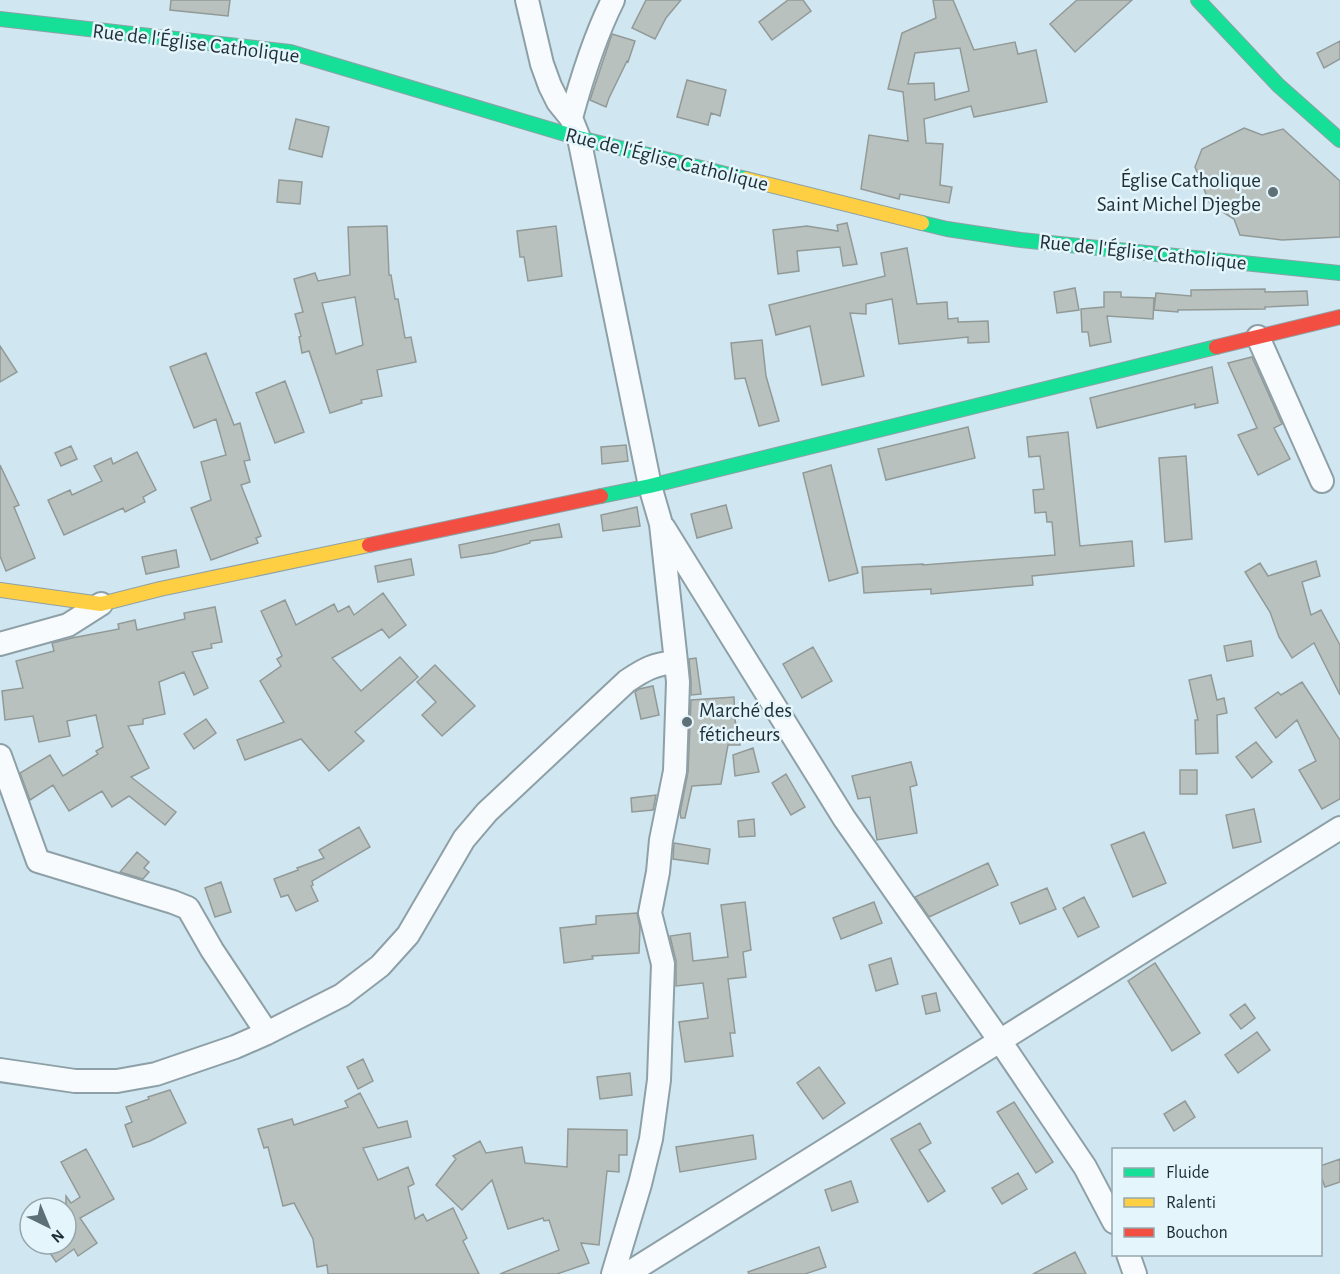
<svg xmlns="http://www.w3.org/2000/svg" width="1340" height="1274" font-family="'Alegreya Sans',sans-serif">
<rect width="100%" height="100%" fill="#d0e7f1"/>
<path fill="#b9c1bf" stroke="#929a98" stroke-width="1.5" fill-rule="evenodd" d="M 171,0 L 230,0 L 228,16 L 170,10 Z
M 646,0 L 681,0 L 666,18 L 655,39 L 632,28 Z
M 788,0 L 803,0 L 811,11 L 772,40 L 759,22 Z
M 933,0 L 953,0 L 974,50 L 1015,42 L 1018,54 L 1036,50 L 1047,102 L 974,117 L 971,106 L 924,119 L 926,143 L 943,144 L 940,185 L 952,187 L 949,203 L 900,194 L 899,199 L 861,189 L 869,135 L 908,141 L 903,92 L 888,89 L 902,33 L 936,18 ZM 960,48 L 969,91 L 935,100 L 934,83 L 908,84 L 915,53 Z
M 1077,0 L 1132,0 L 1075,52 L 1050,24 Z
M 612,34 L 635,41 L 628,62 L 627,61 L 609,98 L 606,107 L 590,100 Z
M 1340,41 L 1340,59 L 1324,68 L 1317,53 Z
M 687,80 L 726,90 L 720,116 L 711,113 L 708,125 L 677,117 Z
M 296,119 L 329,127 L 322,157 L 289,149 Z
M 1244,128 L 1262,135 L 1283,129 L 1340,181 L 1340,237 L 1282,240 L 1240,235 L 1234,219 L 1210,204 L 1195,167 L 1202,149 Z
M 279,180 L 302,182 L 300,204 L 277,202 Z
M 847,223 L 857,264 L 843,266 L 840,247 L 797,251 L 799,271 L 778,274 L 773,230 L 807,226 L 838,231 L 837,225 Z
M 387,226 L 389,275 L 391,275 L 395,299 L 398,299 L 405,338 L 411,337 L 416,362 L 377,370 L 382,396 L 361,400 L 362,403 L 330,413 L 309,351 L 302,353 L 299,337 L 301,336 L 295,314 L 303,312 L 294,279 L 315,273 L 318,281 L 350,275 L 348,227 ZM 355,297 L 363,345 L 336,354 L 322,303 Z
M 556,226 L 562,276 L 528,281 L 524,257 L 520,257 L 517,231 Z
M 907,248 L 917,304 L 947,302 L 948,319 L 958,318 L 958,322 L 988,321 L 989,342 L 968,343 L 968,337 L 899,344 L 892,299 L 866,304 L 866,314 L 850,313 L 864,376 L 822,385 L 810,326 L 776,335 L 769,305 L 885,276 L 881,253 Z
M 1075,288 L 1079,310 L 1057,313 L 1054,292 Z
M 1265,289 L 1265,292 L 1307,291 L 1308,305 L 1265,307 L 1265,309 L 1178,310 L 1178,312 L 1154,310 L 1156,293 L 1191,296 L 1191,290 Z
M 1104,292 L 1121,292 L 1121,297 L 1154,298 L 1153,319 L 1107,316 L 1111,342 L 1090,346 L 1088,332 L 1082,332 L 1081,309 L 1104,307 Z
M 762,340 L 766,376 L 779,421 L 759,426 L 745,378 L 735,379 L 731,343 Z
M 0,346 L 17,372 L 0,382 Z
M 206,353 L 234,425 L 240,423 L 250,460 L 244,461 L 250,482 L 241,485 L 261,536 L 256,538 L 258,543 L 211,560 L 191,508 L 211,500 L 201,462 L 226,455 L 216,419 L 194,428 L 170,367 Z
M 1252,357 L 1282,424 L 1274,428 L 1290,459 L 1258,475 L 1238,435 L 1257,428 L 1228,363 Z
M 1212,367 L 1218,403 L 1195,408 L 1195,404 L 1097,428 L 1090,398 Z
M 285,381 L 304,432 L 275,443 L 256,393 Z
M 968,427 L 975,458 L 886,480 L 878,449 Z
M 1068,432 L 1080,546 L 1132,541 L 1134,566 L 1032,576 L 1033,585 L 931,594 L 931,589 L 864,593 L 862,567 L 923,564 L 923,565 L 1055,555 L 1052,522 L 1047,522 L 1046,512 L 1035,513 L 1033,490 L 1044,489 L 1040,456 L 1029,457 L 1027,437 Z
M 626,445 L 628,461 L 602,464 L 601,447 Z
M 71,446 L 77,459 L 61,466 L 55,453 Z
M 137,452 L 156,490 L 143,497 L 145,502 L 125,512 L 123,508 L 64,535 L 48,500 L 70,490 L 72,495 L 102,481 L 94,466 L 111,458 L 113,464 Z
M 1186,456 L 1192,539 L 1165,542 L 1159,458 Z
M 0,465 L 19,505 L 14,507 L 35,558 L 6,571 L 0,556 Z
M 831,465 L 858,573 L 829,581 L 803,473 Z
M 726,505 L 732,528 L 697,538 L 691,514 Z
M 637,507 L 640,526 L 603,531 L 601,515 Z
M 559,524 L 562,537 L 530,541 L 530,543 L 493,553 L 461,558 L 459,545 Z
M 176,550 L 179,567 L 146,574 L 142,557 Z
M 411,559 L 414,575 L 378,582 L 375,566 Z
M 1316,561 L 1320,576 L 1302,582 L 1311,615 L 1321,610 L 1340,645 L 1340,695 L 1314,643 L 1292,658 L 1279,637 L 1270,612 L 1245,572 L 1260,563 L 1268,576 Z
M 383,593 L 406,625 L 389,638 L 382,629 L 332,658 L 361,691 L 400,657 L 418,677 L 355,732 L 364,741 L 329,771 L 301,739 L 245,760 L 237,740 L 284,722 L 260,681 L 281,666 L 277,659 L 282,656 L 261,611 L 285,600 L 296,625 L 334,604 L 338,612 L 349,606 L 354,615 Z
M 215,607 L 222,642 L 211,644 L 212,648 L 192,652 L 208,688 L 194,695 L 184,672 L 159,682 L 165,714 L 143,719 L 143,724 L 128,726 L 149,768 L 131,777 L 176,812 L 165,825 L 129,796 L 112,807 L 102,791 L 69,811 L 53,785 L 30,800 L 20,773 L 50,755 L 63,776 L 98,754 L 96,751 L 103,747 L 96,715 L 67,721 L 70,736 L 39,742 L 33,716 L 5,720 L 2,691 L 23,688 L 16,661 L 54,651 L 52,643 L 72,638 L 119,629 L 118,624 L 135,620 L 137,630 L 185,619 L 184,613 Z
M 1251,641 L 1253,656 L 1227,661 L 1224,646 Z
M 813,647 L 832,681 L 802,698 L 783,664 Z
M 696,658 L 701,694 L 691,695 L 691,681 L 689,659 Z
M 435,665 L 475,706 L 442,736 L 422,715 L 436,702 L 417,682 Z
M 1211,675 L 1217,700 L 1224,698 L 1227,713 L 1217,715 L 1218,753 L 1196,754 L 1195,720 L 1198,720 L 1189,680 Z
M 1302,682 L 1340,740 L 1340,799 L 1322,809 L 1299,770 L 1316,761 L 1297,720 L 1276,738 L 1255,708 L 1278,692 L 1281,695 Z
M 653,686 L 659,715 L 641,719 L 635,692 L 639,689 Z
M 734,697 L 735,720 L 740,745 L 728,745 L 721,784 L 692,786 L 685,818 L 681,818 L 680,813 L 688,772 L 691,700 Z
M 206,719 L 216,733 L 194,749 L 184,734 Z
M 1256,742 L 1272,762 L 1252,778 L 1236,757 Z
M 753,748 L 759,772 L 735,776 L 733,755 Z
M 911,762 L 917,785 L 910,787 L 917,833 L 877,840 L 870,797 L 858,799 L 852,776 Z
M 1180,770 L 1197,770 L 1197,794 L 1180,794 Z
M 786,774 L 805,807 L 791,815 L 772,783 Z
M 656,795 L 653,810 L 632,812 L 631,798 Z
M 1254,809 L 1261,842 L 1233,848 L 1226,815 Z
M 754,819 L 755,836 L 739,837 L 738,821 Z
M 359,827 L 370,847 L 312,881 L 313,885 L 311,886 L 318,901 L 296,911 L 288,895 L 281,897 L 274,879 L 298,870 L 297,868 L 324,858 L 319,850 Z
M 1144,832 L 1166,883 L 1133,897 L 1111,845 Z
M 674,843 L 710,849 L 708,864 L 673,859 Z
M 137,852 L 149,862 L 144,868 L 149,872 L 143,879 L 120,872 Z
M 988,863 L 998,885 L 929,917 L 915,897 Z
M 221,882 L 231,912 L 215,917 L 205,888 Z
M 1047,888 L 1056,909 L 1020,924 L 1011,903 Z
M 1084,897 L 1099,927 L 1078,937 L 1063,908 Z
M 745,902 L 751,950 L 743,952 L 746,977 L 728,979 L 735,1033 L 730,1033 L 733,1056 L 685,1062 L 679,1022 L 708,1018 L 703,983 L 676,986 L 676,961 L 670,936 L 690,933 L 693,961 L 728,957 L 721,905 Z
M 874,902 L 882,923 L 841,939 L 833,918 Z
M 637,913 L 640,927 L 639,953 L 592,956 L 593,959 L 564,963 L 560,928 L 596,924 L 596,916 Z
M 891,958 L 898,984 L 876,991 L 869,965 Z
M 1155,963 L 1200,1033 L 1172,1051 L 1128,981 Z
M 936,993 L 940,1011 L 926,1014 L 922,996 Z
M 1245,1004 L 1255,1018 L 1241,1029 L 1230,1015 Z
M 1257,1032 L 1270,1050 L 1238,1073 L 1225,1055 Z
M 363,1059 L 373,1081 L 358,1089 L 347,1067 Z
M 819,1067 L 845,1103 L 823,1119 L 797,1083 Z
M 630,1073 L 632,1095 L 600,1099 L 597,1077 Z
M 170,1090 L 186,1123 L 150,1141 L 133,1147 L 125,1125 L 132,1122 L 126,1107 L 149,1099 L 148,1097 Z
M 360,1093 L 378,1128 L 407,1121 L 411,1137 L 363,1148 L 378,1180 L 408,1167 L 414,1184 L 408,1187 L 415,1219 L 423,1214 L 427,1221 L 453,1208 L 467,1238 L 463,1241 L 479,1274 L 328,1274 L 327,1265 L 317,1267 L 313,1239 L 294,1203 L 283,1206 L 268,1147 L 264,1148 L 258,1129 L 292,1119 L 294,1125 L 348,1107 L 345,1101 Z
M 1185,1101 L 1195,1117 L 1174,1131 L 1164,1114 Z
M 1014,1102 L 1053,1162 L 1036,1173 L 997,1112 Z
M 920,1123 L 931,1143 L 919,1150 L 945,1191 L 928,1202 L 891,1139 Z
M 568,1129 L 627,1130 L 627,1155 L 619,1155 L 619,1172 L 607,1171 L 599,1245 L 581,1243 L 589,1263 L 557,1274 L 500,1274 L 559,1250 L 549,1220 L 544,1221 L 543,1218 L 508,1229 L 492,1180 L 462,1210 L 436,1185 L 456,1159 L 453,1156 L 480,1141 L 486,1153 L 522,1147 L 525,1163 L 567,1167 Z
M 753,1135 L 756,1159 L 680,1172 L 676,1147 Z
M 86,1149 L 114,1199 L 80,1218 L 97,1243 L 78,1256 L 74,1249 L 56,1262 L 44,1244 L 66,1244 L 66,1208 L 64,1208 L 66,1207 L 66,1196 L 71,1203 L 80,1197 L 61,1162 Z
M 1340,1159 L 1340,1182 L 1325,1187 L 1320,1174 L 1320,1166 Z
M 1018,1173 L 1027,1189 L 1002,1204 L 992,1188 Z
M 851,1181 L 858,1202 L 832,1211 L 825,1190 Z
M 819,1247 L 826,1267 L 805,1274 L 749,1274 L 748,1272 Z
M 1075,1252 L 1086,1274 L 1033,1274 Z"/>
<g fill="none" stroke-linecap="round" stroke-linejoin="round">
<g stroke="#8ea0a7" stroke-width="26">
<path id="street" d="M 527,0 L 542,64 L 550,86 L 558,102 L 571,118 L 579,138 L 650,486 L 661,524 L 676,662 L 678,682 L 675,771 L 661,840 L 658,872 L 650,913 L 663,964 L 659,1080 L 651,1139 L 640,1184 L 613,1274
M 571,118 C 582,77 594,38 613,0
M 1258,337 L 1322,481
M 664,528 L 844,818 L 1000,1041 L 1085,1167 L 1114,1222
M 0,644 L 68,625 L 101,604
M 0,756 L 38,861 L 173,902 L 188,908 L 212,950 L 267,1033
M 0,1070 L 75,1081 L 117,1081 L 156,1074 L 235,1047 L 267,1033 L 342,995 L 380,966 L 408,935 L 464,839 L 487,812 L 627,681 C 645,669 654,664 676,662
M 1128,1254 L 1135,1274
M 627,1274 L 1340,828"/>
</g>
<g stroke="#8ea0a7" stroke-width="16">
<path id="fast" d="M 1198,0 L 1278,85 L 1340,140
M 0,19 L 290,52 L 579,138 L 746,179
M 922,223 L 947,229 L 1021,240 L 1340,273
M 601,496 L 650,486 L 1216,347"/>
</g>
<g stroke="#8ea0a7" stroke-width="16">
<path id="slow" d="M 746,179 L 922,223
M 0,590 L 101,604 L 160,589 L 369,545"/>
</g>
<g stroke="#8ea0a7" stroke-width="16">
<path id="jam" d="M 1216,347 L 1340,317
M 369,545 L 601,496"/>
</g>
<use href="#street" stroke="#f8fbfd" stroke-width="22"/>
<use href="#fast" stroke="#16e098" stroke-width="14"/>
<use href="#slow" stroke="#ffcf43" stroke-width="14"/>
<use href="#jam" stroke="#f24e42" stroke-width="14"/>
</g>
<g fill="#5d6f77" stroke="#e5f5fc" stroke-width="2">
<circle cx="1273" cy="192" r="6"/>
<circle cx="687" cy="722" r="6"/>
</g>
<g text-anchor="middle" stroke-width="5" stroke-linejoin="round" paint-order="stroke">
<g font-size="21" fill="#1f2f36" stroke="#e5f5fc">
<text transform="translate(196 43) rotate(7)" y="7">Rue de l'Église Catholique</text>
<text transform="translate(667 159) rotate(14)" y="7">Rue de l'Église Catholique</text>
<text transform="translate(1143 252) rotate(6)" y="7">Rue de l'Église Catholique</text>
</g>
<g font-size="21" fill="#1f2f36" stroke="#e5f5fc" text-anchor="end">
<text x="1261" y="187">Église Catholique<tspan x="1261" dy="24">Saint Michel Djegbe</tspan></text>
<text x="699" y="717" text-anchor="start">Marché des<tspan x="699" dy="24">féticheurs</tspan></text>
</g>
</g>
<rect x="1112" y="1148" width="210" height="108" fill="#e5f5fc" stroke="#96a6ad" stroke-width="1.5"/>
<rect x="1124" y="1168" width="30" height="9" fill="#16e098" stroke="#96a6ad" stroke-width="1.5"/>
<text x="1166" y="1178" font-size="18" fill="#1f2f36">Fluide</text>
<rect x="1124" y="1198" width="30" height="9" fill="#ffcf43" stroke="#96a6ad" stroke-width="1.5"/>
<text x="1166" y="1208" font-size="18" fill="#1f2f36">Ralenti</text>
<rect x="1124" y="1228" width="30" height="9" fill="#f24e42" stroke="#96a6ad" stroke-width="1.5"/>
<text x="1166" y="1238" font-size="18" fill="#1f2f36">Bouchon</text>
<g transform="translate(48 1226) rotate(137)"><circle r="28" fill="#e5f5fc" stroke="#96a6ad" stroke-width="1.5"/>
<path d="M0-4.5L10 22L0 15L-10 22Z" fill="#5d6f77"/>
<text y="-9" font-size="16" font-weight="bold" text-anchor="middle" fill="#1f2f36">N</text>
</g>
</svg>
